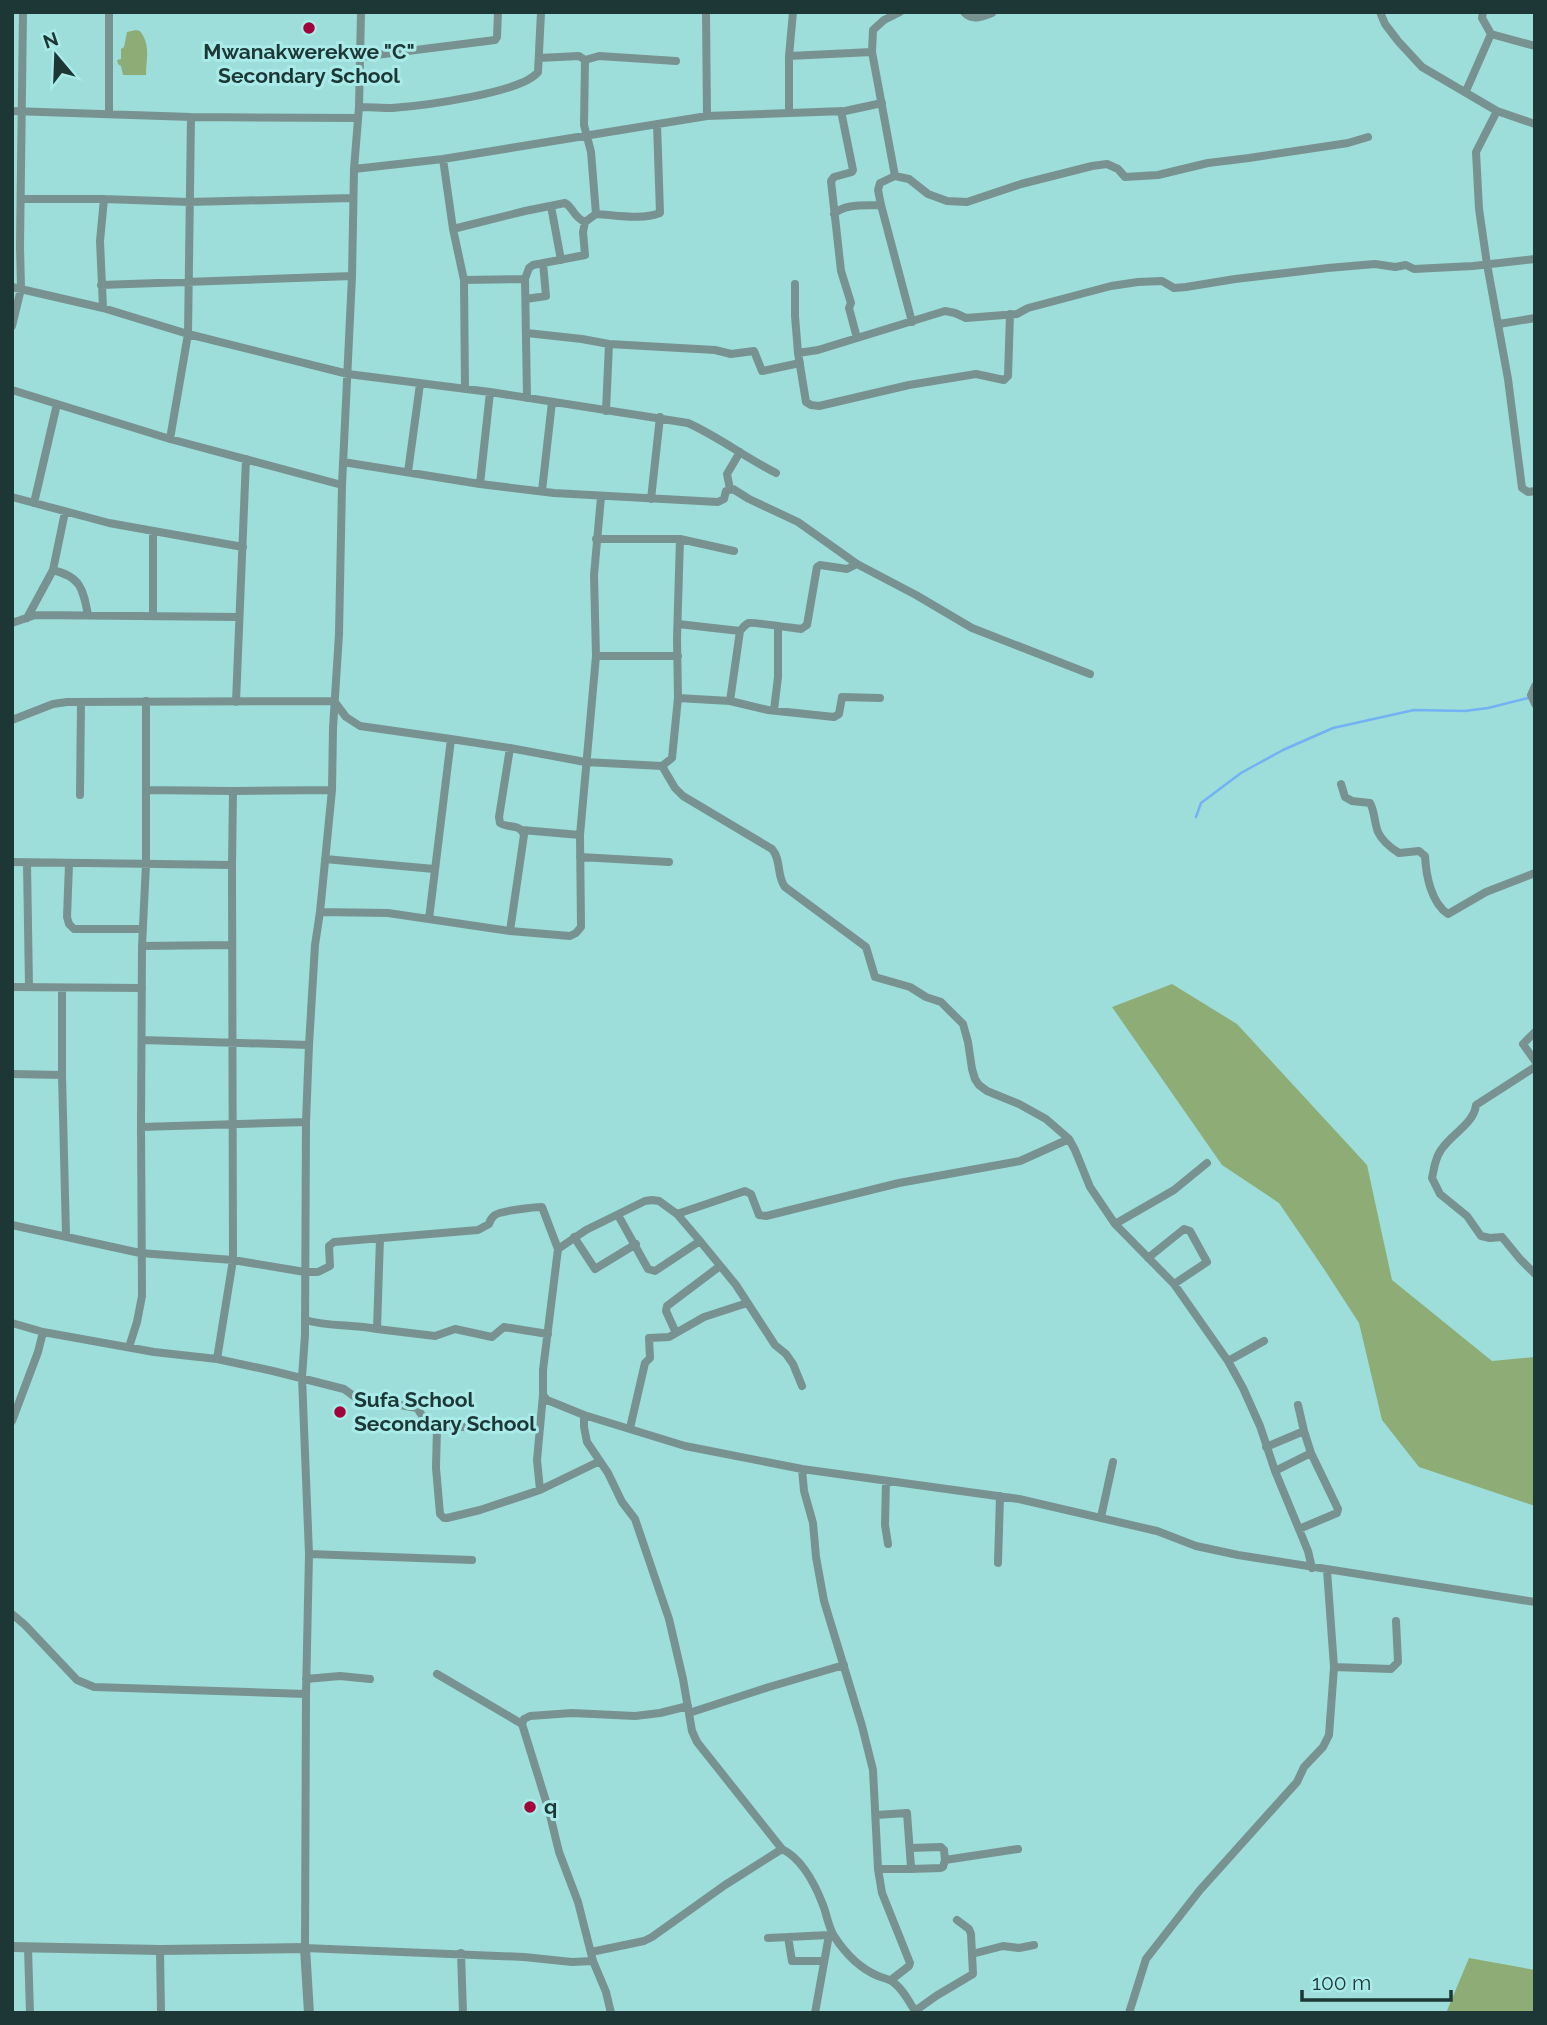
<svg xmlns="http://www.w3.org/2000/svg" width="1547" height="2025" font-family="Raleway,sans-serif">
<rect width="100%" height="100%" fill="#9ddeda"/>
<path fill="#8ead76" d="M 136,30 L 140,31 C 151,45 146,59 146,75 L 123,75 L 121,66 L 118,64 L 117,60 L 121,59 L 121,49 L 124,47 L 127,32 Z
M 1172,984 L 1237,1024 L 1367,1165 L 1392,1280 L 1492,1361 L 1535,1357 L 1535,1506 L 1419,1467 L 1382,1420 L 1359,1323 L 1324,1269 L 1279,1203 L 1222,1165 L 1112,1007 Z
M 1469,1958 L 1535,1970 L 1535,2013 L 1446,2013 Z"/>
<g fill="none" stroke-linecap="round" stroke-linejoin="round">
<path stroke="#74b1f4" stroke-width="2.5" d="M 1196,817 L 1201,803 L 1241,773 L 1283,750 L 1333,728 L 1414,710 L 1465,711 L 1488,708 L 1528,698"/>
<path stroke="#789291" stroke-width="8" d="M 361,12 L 359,107 L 354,169 L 352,276 L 342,485 L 339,634 L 333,728 L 332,790 L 320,912 L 315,945 L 309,1045 L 306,1122 L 305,1335 L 302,1377 L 309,1554 L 306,1694 L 305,1948 L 524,1957 L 572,1962 L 593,1961
M 706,12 L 707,116
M 900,12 L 884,20 L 873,30 L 872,52 L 895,176 L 909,179 L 928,194 L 947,201 L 967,202 L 1021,184 L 1092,166 L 1107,164 L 1118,169 L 1125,177 L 1158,175 L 1208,163 L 1249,158 L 1348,143 L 1368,137
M 964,12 C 972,21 981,17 992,13
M 1380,12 L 1385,24 L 1398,41 L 1422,67 L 1497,111 L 1535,124
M 1483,12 L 1482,18 L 1491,34 L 1535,46
M 789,56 L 872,52
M 360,57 L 495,40 L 497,37 L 498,12
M 585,60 L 599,56 L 676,61
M 1466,91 L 1491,34
M 359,107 C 370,107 381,108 392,108 C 421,106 522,93 538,72 L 541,12
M 12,111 L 191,117 L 358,118
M 841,111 L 853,170 L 852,172 L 834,177 L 831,181 L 841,271 L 851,303 L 849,308 L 857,338
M 1497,111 L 1476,152 L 1479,209 L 1487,264 L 1508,379 L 1522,488 L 1528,492 L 1535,491
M 109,113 L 109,12
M 789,113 L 789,56 L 793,12
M 443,159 L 453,229 L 464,280 L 465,389
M 354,169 L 443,159 L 707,116 L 845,111 L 882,103
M 895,176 L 880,183 L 878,190 L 881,205 L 912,322
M 21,199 L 104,199 L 189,202 L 353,198
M 551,206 L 561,260
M 596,214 C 616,215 642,220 660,213 L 657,124
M 834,214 C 845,203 866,206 881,205
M 453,229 L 525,211 L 565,203 C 574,208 573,217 585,222
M 464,280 L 525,279
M 795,284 L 795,316 L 798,353 L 818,350 L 945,311 L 955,313 L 966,318 L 1017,314 L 1028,308 L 1111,286 L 1138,282 L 1162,281 L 1174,288 L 1186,287 L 1235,279 L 1328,268 L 1375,264 L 1395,267 L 1406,265 L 1414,269 L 1473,266 L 1535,259
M 101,285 L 352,276
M 12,287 L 103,308 L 188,334 L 348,374 L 490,392 L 688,423 C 719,437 746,458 776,473
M 526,299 L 546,296 L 543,263
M 103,308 L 100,241 L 104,199
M 1499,324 L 1535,318
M 12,326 L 21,289 L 20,246 L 23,12
M 527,333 L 582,339 L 609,344 L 715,350 L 731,354 L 754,351 L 762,371 L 800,363
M 798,353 L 806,402 L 811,405 L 819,406 L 909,385 L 976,374 L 1004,380 L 1008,376 L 1010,314
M 12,390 L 170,439 L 342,485
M 527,398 L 525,279 L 529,268 L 533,265 L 585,255 L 583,232 L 585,222 L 596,214 L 591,152 L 584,125 L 585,60 L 579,56 L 539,58
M 606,411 L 609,344
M 170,439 L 188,334 L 191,117
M 343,462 L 480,484 L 554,493 L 718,502 L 724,499 L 726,491 L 733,489 L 749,499 L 798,522 L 857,564 L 916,595 L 972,628 L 1090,674
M 408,472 L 420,384
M 480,484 L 490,392
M 730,489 L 727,474 L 740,452
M 542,491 L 552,402
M 12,497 L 109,523 L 243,547
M 651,499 L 660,417
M 34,503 L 57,404
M 596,539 L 680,539 L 677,638 L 678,698
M 680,539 L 734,551
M 53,570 C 81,577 83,589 88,615
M 153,615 L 153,531
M 27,618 L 53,570 L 65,512
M 12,623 L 35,615 L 239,617
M 678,624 L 740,631
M 596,656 L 678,656
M 1535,686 L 1531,695 L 1535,704
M 334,701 L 346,717 L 360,726 L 451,739
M 730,701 L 740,631 C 743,628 745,624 749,623 C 753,622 793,628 801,629 L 807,625 L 817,567 L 820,565 L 847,569 L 857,564
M 236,702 L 246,459
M 774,710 L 778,677 L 778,627
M 12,720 L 53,704 L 67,702 L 334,701
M 662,766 L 675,788 L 683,796 L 772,849 C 782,861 776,875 785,887 L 866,947 L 875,977 L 910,987 L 926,997 L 941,1002 L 963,1024 L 968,1042 L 972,1069 L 975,1079 L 979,1085 L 987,1091 L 1019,1104 L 1046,1119 L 1069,1139 L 1075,1150 L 1090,1187 L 1115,1224 L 1174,1284 L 1228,1361 L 1243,1388 L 1260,1426 L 1275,1471 L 1308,1551 L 1312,1568
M 1341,784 L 1345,797 L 1352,801 L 1370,803 C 1375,812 1374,822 1378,832 C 1382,841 1391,848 1399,853 L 1419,851 L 1425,856 C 1426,875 1431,903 1448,914 L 1486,892 L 1535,873
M 147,790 L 233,791
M 80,795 L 81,702
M 522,830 L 580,835
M 580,857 L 669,862
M 325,859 L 434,869
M 12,862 L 232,865 L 233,791 L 332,790
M 27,863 L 29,987
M 69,864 L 67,917 L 69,924 L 74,929 L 143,929
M 320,912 L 388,913 L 510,931 L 570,936 L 576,933 L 581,927 L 580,835 L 596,656 L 594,575 L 601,497
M 429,919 L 451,739 L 510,748
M 510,931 L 524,835 C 520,823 509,829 500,823 L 499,817 L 510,748 L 585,762 L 662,766 L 672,758 L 678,698 L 730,701 L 768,710 L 834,717 L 839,714 L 842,697 L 880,698
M 142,946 L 231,945
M 12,987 L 142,988
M 62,988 L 62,1075 L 66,1235
M 1535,1032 L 1523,1044 L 1535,1061
M 142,1040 L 309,1045
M 1535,1067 L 1476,1105 C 1474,1124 1451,1134 1441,1150 C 1435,1158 1434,1169 1432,1178 L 1440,1194 L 1467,1216 L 1481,1236 L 1490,1238 L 1502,1237 L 1520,1259 L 1535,1274
M 12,1074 L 62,1075
M 141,1127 L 306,1122
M 677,1214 L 745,1191 L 751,1194 L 759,1215 L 766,1216 L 899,1183 L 1020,1161 L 1069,1139
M 618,1215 L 648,1269 L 655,1271 L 700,1241
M 1115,1224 L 1174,1190 L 1207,1163
M 12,1225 L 140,1253 L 233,1260 L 305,1272 L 318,1272 L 330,1266 L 329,1246 L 334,1242 L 478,1230 L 489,1224 C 490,1220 491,1218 495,1215 C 500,1211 534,1207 542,1207 L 558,1249 L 543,1370 L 543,1395 L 537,1460 L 540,1490 L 600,1461
M 574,1237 L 595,1269 L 636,1244
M 558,1249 L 586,1230 L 645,1201 L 652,1200 L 659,1201 L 677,1214 L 700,1241 L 736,1285 L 775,1345 L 786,1354 L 793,1364 L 802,1386
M 1148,1258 L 1184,1229 L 1190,1231 L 1207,1262 L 1174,1284
M 305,1320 C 329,1327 353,1324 377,1329 L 380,1238
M 12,1323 L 43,1332 L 154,1352 L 217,1359 L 273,1371 L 344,1389 L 355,1397 L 417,1408 L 427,1423 L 438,1427
M 377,1329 L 435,1336 L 455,1329 L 492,1337 L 504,1327 L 548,1334
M 676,1333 L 666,1311 L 667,1306 L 720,1266
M 129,1347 L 137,1322 L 142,1296 L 141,1127 L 142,946 L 146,864 L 146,701
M 217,1359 L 233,1260 L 232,865
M 1228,1361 L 1264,1341
M 543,1395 L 547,1400 L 584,1415 L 685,1446 L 802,1469 L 1019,1499 L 1157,1531 L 1196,1546 L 1238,1555 L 1535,1602
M 584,1415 L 584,1427 L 587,1442 L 608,1473 L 622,1502 L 635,1519 L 669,1619 L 683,1679 L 692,1731 L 697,1742 L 782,1849 C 802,1859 815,1884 823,1905 C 827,1915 828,1926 834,1936 C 845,1953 859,1968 878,1976 C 883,1978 889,1979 893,1982 C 903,1989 910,2003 916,2013
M 12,1421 L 38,1352 L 43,1332
M 486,1428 L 439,1426 L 437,1428 L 436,1468 L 440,1514 L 444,1518 L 447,1518 L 480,1510 L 540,1490
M 630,1428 L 645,1363 L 650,1358 L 649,1338 L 669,1337 L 704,1317 L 747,1303
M 1304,1431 L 1311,1453
M 1266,1447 L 1304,1431 L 1298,1405
M 802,1469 L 804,1491 L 813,1523 L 816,1557 L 824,1601 L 862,1726 L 873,1770 L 878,1869 L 882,1893 L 910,1963 L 909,1966 L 891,1980
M 1275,1471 L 1311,1453 L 1338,1509 L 1337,1513 L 1299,1529
M 886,1481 L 885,1525 L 888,1544
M 1101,1517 L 1113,1462
M 309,1554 L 472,1560
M 998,1563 L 1000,1496
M 12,1614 L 25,1625 L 77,1680 L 94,1687 L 306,1694
M 1334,1667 L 1391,1669 L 1398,1662 L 1396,1621
M 437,1674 L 522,1724 L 549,1811 L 559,1852 L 578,1902 L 593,1961 L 606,1992 L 611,2013
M 306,1679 L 340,1676 L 370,1679
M 689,1713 L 769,1687 L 844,1665
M 522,1724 L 524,1719 L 530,1716 L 572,1713 L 635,1716 L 660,1713 L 688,1706
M 876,1815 L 907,1813 L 911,1867 L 908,1869 L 878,1869
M 910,1848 L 941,1847 L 944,1850 L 945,1860
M 910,1869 L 941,1868 L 943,1867 L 945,1860 L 1018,1849
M 788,1937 L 792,1961 L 824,1961
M 768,1938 L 829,1935
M 28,1948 L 30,2013
M 160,1950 L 161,2013
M 591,1952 L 644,1941 L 652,1937 L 725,1885 L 782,1849
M 461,1953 L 463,2013
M 972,1954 L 1003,1946 L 1019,1948 L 1034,1945
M 915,2011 L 936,1996 L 973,1974 L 971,1934 L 969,1929 L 957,1920
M 815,2013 L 829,1935 L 832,1933
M 1129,2013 L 1146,1959 L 1200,1890 L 1297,1782 L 1304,1767 L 1323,1747 L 1329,1735 L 1334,1667 L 1327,1570"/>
<path stroke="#789291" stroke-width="10" d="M 12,1947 L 160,1950 L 305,1948 L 309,2013"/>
</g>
<g fill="#a1033a" stroke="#a9ebe8" stroke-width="2.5">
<circle cx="309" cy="28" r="7"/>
<circle cx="340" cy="1412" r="7"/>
<circle cx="530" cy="1807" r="7"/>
</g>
<g text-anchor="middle" stroke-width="6" stroke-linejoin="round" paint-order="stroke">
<g font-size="21" font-weight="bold" fill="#1d3736" stroke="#a9ebe8" text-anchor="start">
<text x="309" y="59" text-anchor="middle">Mwanakwerekwe "C"<tspan x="309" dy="24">Secondary School</tspan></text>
<text x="354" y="1407">Sufa School<tspan x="354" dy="24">Secondary School</tspan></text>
<text x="544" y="1814">q</text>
</g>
</g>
<rect width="1547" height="2025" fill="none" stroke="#1d3736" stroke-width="28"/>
<g transform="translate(56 56) rotate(341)" stroke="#a9ebe8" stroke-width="5" paint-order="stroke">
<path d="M0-5L12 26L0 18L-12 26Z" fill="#1d3736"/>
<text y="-10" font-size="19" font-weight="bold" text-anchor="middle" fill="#1d3736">N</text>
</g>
<path d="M1302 1990v10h149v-10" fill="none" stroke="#1d3736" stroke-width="3.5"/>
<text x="1312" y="1990" font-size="21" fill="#1d3736" stroke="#a9ebe8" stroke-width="5" paint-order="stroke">100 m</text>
</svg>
